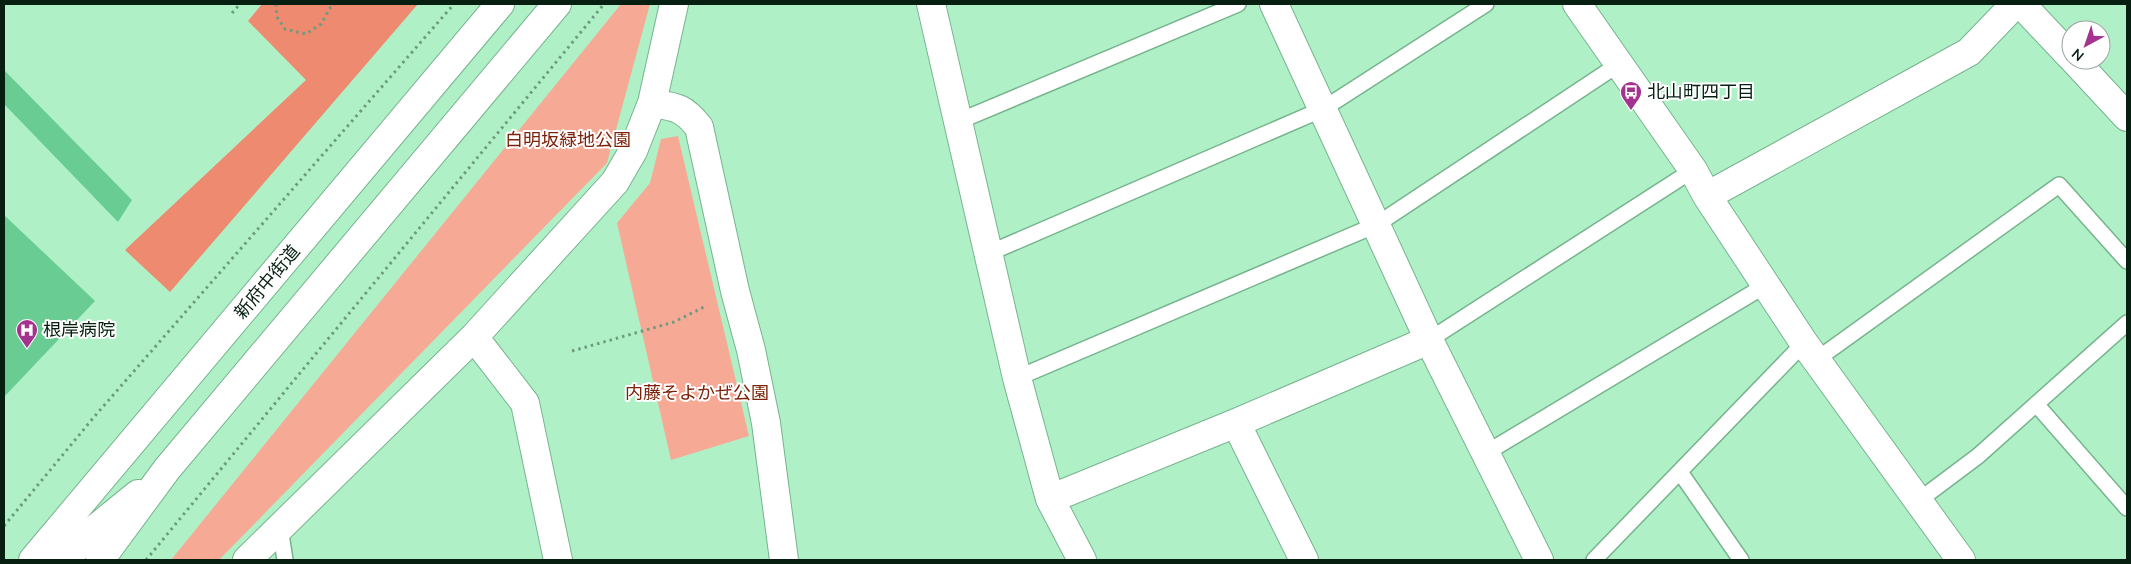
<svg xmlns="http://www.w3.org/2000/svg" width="2131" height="564" font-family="Mulish,'Noto Sans JP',sans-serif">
<rect width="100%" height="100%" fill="#b0f0c7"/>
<path fill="#f6aa96" d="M 621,4 L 650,4 L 607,163 L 219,560 L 171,560 Z
M 678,136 L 749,436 L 671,460 L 617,223 L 650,183 L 661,139 Z"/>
<path fill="#ed8a70" d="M 262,4 L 418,4 L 170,292 L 125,250 L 306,80 L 248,21 Z"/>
<path fill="#69cc92" d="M 4,70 L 132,200 L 118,222 L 4,104 Z
M 4,215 L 95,301 L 4,397 Z"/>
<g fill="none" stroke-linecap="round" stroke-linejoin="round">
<g stroke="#76b48d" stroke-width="18">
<path id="service" d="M 957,122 L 1238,4
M 987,254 L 1323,109 L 1486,4
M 1429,340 L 1693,170
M 1816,360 L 2059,185 L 2127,261
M 1017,378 L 1376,225 L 1619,64
M 2036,404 L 2127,508
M 1486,453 L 1766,285
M 1680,472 L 1741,560
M 1918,501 L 1978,456 L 2127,323
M 280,528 L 285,560
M 1594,560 L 1804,343"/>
</g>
<g stroke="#76b48d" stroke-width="30">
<path id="minor" d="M 931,4 L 1017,378 L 1050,499 L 1082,560
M 1274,4 L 1429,340 L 1539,560
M 1577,4 L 1693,170 L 1707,196 L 1804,343 L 1961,560
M 2021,4 L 2071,57
M 2074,60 L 2127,117
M 652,103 C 676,107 683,107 699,127 L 735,291 L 751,350 L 766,423 L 784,560
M 1707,196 L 1969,52 L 2015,4
M 474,337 L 525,403 L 558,560
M 1236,423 L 1304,560
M 1050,499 L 1236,423 L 1429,340
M 247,560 L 474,337 L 615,182 L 633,151 L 652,103 L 674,4"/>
</g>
<g stroke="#76b48d" stroke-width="30">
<path id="primary" d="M 33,560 L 500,4
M 64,560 L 95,529 L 138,494
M 100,560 L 167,469 L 557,4"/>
</g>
<path stroke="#6c9c7e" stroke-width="3" stroke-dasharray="2.5 4" stroke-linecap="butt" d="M 276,4 L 277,17 L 285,29 L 306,34 L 321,24 L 330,8 L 335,4
M 232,13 L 240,4
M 572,351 L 674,322 L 706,306
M 4,526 L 94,417 L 454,4
M 146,560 L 604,4"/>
<use href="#service" stroke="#fff" stroke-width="15"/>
<use href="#minor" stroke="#fff" stroke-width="28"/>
<use href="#primary" stroke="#fff" stroke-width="28"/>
</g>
<defs>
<g id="bus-pin" transform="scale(1.125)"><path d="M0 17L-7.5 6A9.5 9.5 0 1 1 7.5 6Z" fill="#a43390" stroke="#fff"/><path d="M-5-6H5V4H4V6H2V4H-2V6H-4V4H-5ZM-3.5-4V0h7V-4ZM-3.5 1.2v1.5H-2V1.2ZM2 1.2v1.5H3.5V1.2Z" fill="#fff"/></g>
<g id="hospital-pin" transform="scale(1.125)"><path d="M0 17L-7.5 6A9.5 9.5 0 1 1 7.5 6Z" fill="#a43390" stroke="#fff"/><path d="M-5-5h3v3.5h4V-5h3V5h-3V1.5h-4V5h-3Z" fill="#fff"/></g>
</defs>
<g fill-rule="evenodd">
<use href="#bus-pin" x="1631" y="92"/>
<use href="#hospital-pin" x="27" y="330"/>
</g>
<g text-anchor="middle" stroke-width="4" stroke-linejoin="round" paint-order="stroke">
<g font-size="18" fill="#061f11" stroke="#fff" text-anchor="start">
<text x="1647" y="98">北山町四丁目</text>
<text x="43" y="336">根岸病院</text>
</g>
<g font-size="18" fill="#7b230a" stroke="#fff">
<text x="568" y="146">白明坂緑地公園</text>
<text x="697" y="399">内藤そよかぜ公園</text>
</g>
<g font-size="18" fill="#061f11" stroke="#fff">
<text transform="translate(267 282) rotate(-50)" y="6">新府中街道</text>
</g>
</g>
<rect width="2131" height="564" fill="none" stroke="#061f11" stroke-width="10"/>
<g transform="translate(2086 45) rotate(220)"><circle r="24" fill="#ffffff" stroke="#9ba5a0"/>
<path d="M0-4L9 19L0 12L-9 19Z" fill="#a43390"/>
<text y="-8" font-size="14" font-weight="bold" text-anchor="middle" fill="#061f11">N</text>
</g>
</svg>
